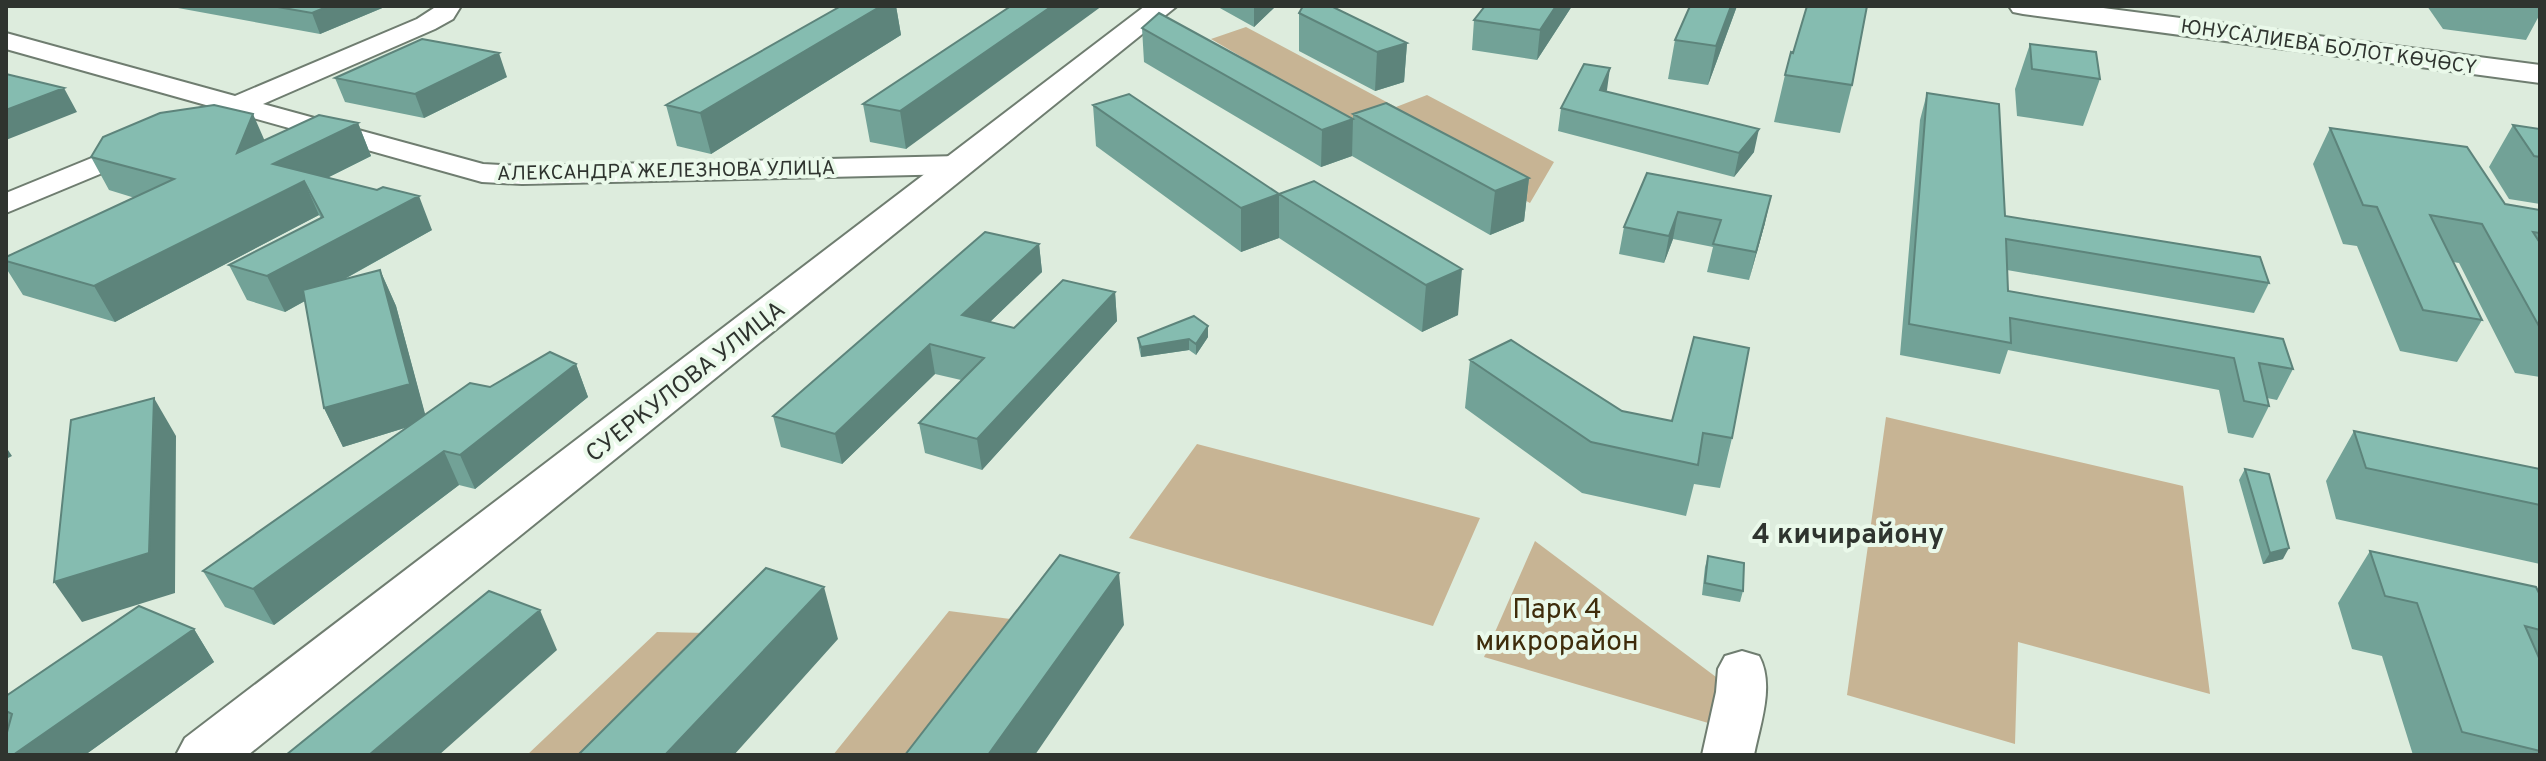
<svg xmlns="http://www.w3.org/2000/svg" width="2546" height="761" font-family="Overpass,sans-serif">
<rect width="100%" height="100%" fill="#ddecdd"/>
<path fill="#c7b494" d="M 1246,27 L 1396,107 L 1427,95 L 1554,162 L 1530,203 L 1372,115 L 1353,122 L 1211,39 Z
M 1886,417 L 2183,486 L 2210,694 L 2018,642 L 2015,744 L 1847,695 Z
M 1197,444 L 1480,518 L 1433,626 L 1129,538 Z
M 1535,541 L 1724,683 L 1715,725 L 1484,657 Z
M 949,611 L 1034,622 L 936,755 L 833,755 Z
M 657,632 L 759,634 L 643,755 L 527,755 Z"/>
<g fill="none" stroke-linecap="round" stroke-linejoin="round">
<g stroke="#6f7d70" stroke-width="4">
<path id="minor" d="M 437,6 L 461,6 L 453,19 L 435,29 L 263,104 L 483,164 L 522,166 L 959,156 L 970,159 L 974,165 L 970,171 L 959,174 L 522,184 L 482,182 L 239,114 L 225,118 L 215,116 L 211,110 L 213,107 L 6,49 L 6,33 L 235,96 L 417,19 Z
M 143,137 L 153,140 L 158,146 L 153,152 L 6,213 L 6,193 Z
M 1742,651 L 1759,656 C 1775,685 1760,724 1754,755 L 1702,755 L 1716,692 L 1718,669 L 1725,656 Z"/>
</g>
<g stroke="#6f7d70" stroke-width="4">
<path id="major" d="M 1145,6 L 1177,6 L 248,755 L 176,755 L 185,738 Z
M 2009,6 L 2088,6 L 2540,65 L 2540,83 L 2023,14 L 2013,12 Z"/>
</g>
<use href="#minor" fill="#fff" fill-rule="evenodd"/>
<use href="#major" fill="#fff" fill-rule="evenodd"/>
</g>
<path fill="#72a297" d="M 167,6 L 387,6 L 320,34 Z
M 841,6 L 896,6 L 901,35 L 711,154 L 677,146 L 666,105 Z
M 1011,6 L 906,149 L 870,142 L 863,104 Z
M 1218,6 L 1276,6 L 1254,27 L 1218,7 Z
M 1485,6 L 1572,6 L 1537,60 L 1472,50 L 1474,20 Z
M 1690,6 L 1737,6 L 1708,85 L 1668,79 L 1675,40 Z
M 2427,6 L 2540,6 L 2540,14 L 2526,40 L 2443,29 Z
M 1299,13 L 1407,43 L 1404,82 L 1375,91 L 1299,51 Z
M 1142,28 L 1353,119 L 1353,114 L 1529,178 L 1524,221 L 1490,235 L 1352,156 L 1321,167 L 1144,62 Z
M 2030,44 L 2100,79 L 2083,126 L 2017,116 L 2015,89 Z
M 1785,75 L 1852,85 L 1840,133 L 1774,122 Z
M 507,77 L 424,118 L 345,102 L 335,78 Z
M 1606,92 L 1754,152 L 1734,177 L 1558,131 L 1561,108 Z
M 1927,93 L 2005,216 L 2269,283 L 2254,313 L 2007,270 L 2008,291 L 2293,369 L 2277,400 L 2267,398 L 2269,406 L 2253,438 L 2228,433 L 2219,390 L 2008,350 L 2000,374 L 1900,355 L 1920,120 Z
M 1093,105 L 1279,194 L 1314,181 L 1458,315 L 1422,332 L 1279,238 L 1241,252 L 1096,146 Z
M 358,123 L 371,156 L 327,178 L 432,230 L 343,280 L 380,270 L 396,306 L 425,415 L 490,387 L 576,364 L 588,397 L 475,489 L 459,485 L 274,625 L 225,607 L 203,571 L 408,427 L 343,447 L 324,408 L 305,301 L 285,312 L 247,300 L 229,265 L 321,218 L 319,215 L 115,322 L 23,295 L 6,268 L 6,257 L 135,198 L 109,190 L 91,157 L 264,140 Z
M 2513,125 L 2540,129 L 2540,204 L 2509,199 L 2489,167 Z
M 2330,128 L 2505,204 L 2540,210 L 2540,377 L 2515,373 L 2459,263 L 2453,262 L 2482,320 L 2457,362 L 2400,351 L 2357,246 L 2343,244 L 2313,164 Z
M 1647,173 L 1765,223 L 1749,280 L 1707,272 L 1713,247 L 1673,239 L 1664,263 L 1619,254 L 1624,227 Z
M 1039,244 L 1042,272 L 990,322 L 1014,328 L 1115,292 L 1117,321 L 982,470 L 925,453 L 919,423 L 961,380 L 935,374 L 842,464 L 781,447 L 773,416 Z
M 1208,337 L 1196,355 L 1189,350 L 1141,357 L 1139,348 L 1138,338 Z
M 1470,360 L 1622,411 L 1732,438 L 1720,488 L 1694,484 L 1686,516 L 1582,493 L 1465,408 Z
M 2354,431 L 2540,469 L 2540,564 L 2336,519 L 2326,481 Z
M 2245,469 L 2283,559 L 2263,564 L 2239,480 Z
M 2370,551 L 2540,595 L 2540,657 L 2539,658 L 2540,660 L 2540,755 L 2413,755 L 2382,656 L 2352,649 L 2338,603 Z
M 1708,556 L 1743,591 L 1740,602 L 1702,595 L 1705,567 Z
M 194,629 L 214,662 L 85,755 L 6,755 L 9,725 L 6,722 L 6,696 Z"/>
<path fill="#5d847b" d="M 329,6 L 387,6 L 320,34 L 312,13 Z
M 881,6 L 896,6 L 901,35 L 711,154 L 700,113 Z
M 1052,6 L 1102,6 L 906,149 L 900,111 Z
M 1254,6 L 1276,6 L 1254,27 Z
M 1556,6 L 1572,6 L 1537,60 L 1540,30 Z
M 1731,6 L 1737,6 L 1708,85 L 1716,46 Z
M 1407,43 L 1404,82 L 1375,91 L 1377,52 Z
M 499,53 L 507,77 L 424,118 L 415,94 Z
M 1610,68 L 1607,90 L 1597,113 L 1600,90 Z
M 64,88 L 77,112 L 6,140 L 6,110 Z
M 253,114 L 267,146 L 237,153 Z
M 1353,119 L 1352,156 L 1321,167 L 1322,130 Z
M 358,123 L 371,156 L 307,188 L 304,181 L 319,215 L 115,322 L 94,286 L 273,164 Z
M 1759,129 L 1754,152 L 1734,177 L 1739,153 Z
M 1529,178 L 1524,221 L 1490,235 L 1495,191 Z
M 1279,194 L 1279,238 L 1241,252 L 1241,208 Z
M 419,196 L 432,230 L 285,312 L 267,276 Z
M 1771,196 L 1765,223 L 1749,280 L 1756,252 Z
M 1678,212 L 1673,239 L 1664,263 L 1669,236 Z
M 1039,244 L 1042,272 L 967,344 L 962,315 Z
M 1462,269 L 1458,315 L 1422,332 L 1426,285 Z
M 380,270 L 396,306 L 427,421 L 343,447 L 324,408 Z
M 1115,292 L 1117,321 L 982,470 L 977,439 Z
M 1208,326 L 1208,337 L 1196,355 L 1196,344 Z
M 1189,339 L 1189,350 L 1141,357 L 1141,347 Z
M 930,344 L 935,374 L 842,464 L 835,434 Z
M 576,364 L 588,397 L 475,489 L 460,455 Z
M 154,398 L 176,436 L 175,593 L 82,622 L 54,582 Z
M 6,447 L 12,456 L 6,459 Z
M 444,451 L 459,485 L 274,625 L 253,589 Z
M 2289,548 L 2283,559 L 2263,564 L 2270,553 Z
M 1119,573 L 1124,625 L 1035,755 L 988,755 Z
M 824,587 L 838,639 L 734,755 L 665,755 Z
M 540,610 L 557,650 L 439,755 L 369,755 Z
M 194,629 L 214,662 L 85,755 L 13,755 Z"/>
<path fill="#85bcb0" stroke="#5d847b" stroke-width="2" d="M 272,6 L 329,6 L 312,13 Z
M 841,6 L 881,6 L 700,113 L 666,105 Z
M 1011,6 L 1052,6 L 900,111 L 863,104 Z
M 1303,6 L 1331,6 L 1407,43 L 1377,52 L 1299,13 Z
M 1485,6 L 1556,6 L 1540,30 L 1474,20 Z
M 1690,6 L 1731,6 L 1716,46 L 1675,40 Z
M 1807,6 L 1867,6 L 1852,85 L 1785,75 L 1791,52 L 1793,53 Z
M 1159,13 L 1353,119 L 1322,130 L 1142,28 Z
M 422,39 L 499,53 L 415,94 L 335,78 Z
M 2030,44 L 2096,52 L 2100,79 L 2032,69 Z
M 1584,64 L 1610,68 L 1600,90 L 1759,129 L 1739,153 L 1561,108 Z
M 6,74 L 64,88 L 6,110 Z
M 1927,93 L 1999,104 L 2005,216 L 2260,257 L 2269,283 L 2006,239 L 2008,291 L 2283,339 L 2293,369 L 2259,363 L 2269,406 L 2244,401 L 2234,358 L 2010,318 L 2011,343 L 1909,324 Z
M 1129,94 L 1279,194 L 1241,208 L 1093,105 Z
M 1386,103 L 1529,178 L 1495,191 L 1353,114 Z
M 214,105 L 253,114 L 237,153 L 319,115 L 358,123 L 273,164 L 377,190 L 383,187 L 419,196 L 267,276 L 229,265 L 323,217 L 304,181 L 94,286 L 6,261 L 6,257 L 174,179 L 91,157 L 103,137 L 160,113 Z
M 2513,125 L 2540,129 L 2540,157 L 2534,156 Z
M 2330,128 L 2467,147 L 2505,204 L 2540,210 L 2540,233 L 2533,232 L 2540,243 L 2540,328 L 2482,224 L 2430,215 L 2482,320 L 2423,310 L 2377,207 L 2363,205 Z
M 1647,173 L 1771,196 L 1756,252 L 1713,244 L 1721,220 L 1678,212 L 1669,236 L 1624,227 Z
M 1314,181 L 1462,269 L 1426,285 L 1279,194 Z
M 985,232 L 1039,244 L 962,315 L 1014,328 L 1063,280 L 1115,292 L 977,439 L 919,423 L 984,358 L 930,344 L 835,434 L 773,416 Z
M 380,270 L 410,384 L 324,408 L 303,290 Z
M 1194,316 L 1208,326 L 1196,344 L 1189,339 L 1141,347 L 1138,338 Z
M 1694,337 L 1749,348 L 1732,438 L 1703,433 L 1698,465 L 1591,442 L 1470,360 L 1511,340 L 1622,411 L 1672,421 Z
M 550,352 L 576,364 L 460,455 L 444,451 L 253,589 L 203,571 L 470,383 L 490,387 Z
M 154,398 L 149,553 L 54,582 L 71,420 Z
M 2354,431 L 2540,469 L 2540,505 L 2366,468 Z
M 2245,469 L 2269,474 L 2289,548 L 2270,553 Z
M 2370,551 L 2536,587 L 2540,595 L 2540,630 L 2525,626 L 2540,660 L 2540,751 L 2462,732 L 2417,603 L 2385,596 Z
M 1060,555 L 1119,573 L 988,755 L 905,755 Z
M 1708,556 L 1744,563 L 1743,591 L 1705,583 Z
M 766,568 L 824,587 L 665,755 L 578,755 Z
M 489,591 L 540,610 L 369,755 L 286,755 Z
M 139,606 L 194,629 L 13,755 L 6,755 L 6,736 L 12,714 L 6,711 L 6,696 Z"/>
<g text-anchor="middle" stroke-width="8" stroke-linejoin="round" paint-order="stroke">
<g font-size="20" fill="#2f342f" stroke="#eaf9ea">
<text transform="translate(2329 46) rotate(8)" y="7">ЮНУСАЛИЕВА БОЛОТ КӨЧӨСҮ</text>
<text transform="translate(666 170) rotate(-1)" y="7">АЛЕКСАНДРА ЖЕЛЕЗНОВА УЛИЦА</text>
</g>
<g font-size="24" fill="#2f342f" stroke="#eaf9ea">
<text transform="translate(685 381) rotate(-38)" y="8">СУЕРКУЛОВА УЛИЦА</text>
</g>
<g font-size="28" font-weight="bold" fill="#2f342f" stroke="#eaf9ea">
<text x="1848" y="543">4 кичирайону</text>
</g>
<g font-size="28" fill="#3e2c0b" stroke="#eaf9ea">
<text x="1557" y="618">Парк 4<tspan x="1557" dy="32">микрорайон</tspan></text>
</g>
</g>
<rect width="2546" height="761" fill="none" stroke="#2f342f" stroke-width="16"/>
</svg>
